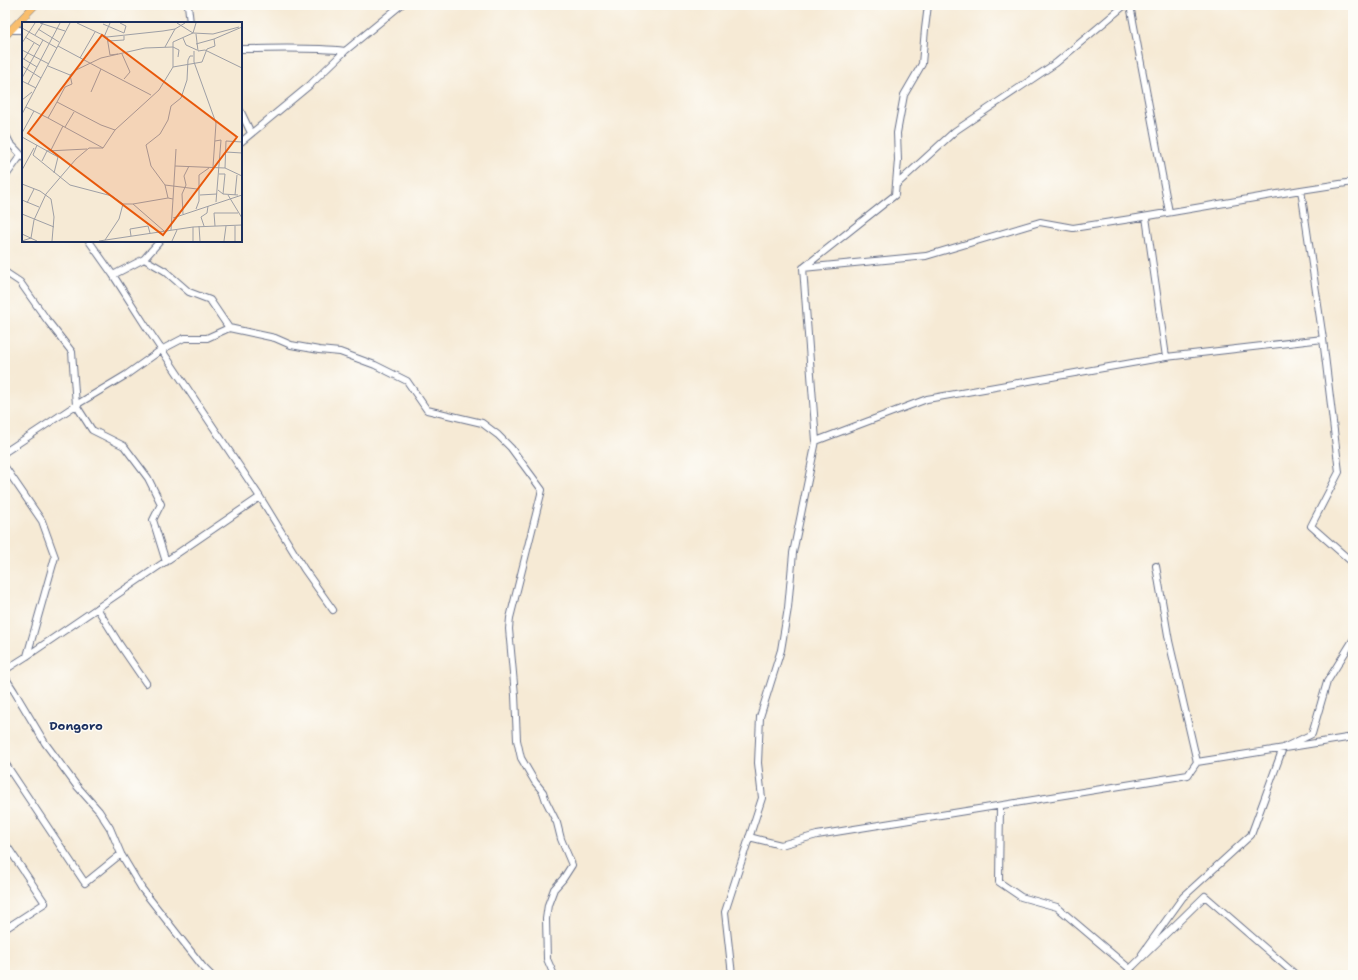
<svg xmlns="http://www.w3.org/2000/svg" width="1358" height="980" font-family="'Shantell Sans',sans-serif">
<rect width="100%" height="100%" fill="#fdfcf7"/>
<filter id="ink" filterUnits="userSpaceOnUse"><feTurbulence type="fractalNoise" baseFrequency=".025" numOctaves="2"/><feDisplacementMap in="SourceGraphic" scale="8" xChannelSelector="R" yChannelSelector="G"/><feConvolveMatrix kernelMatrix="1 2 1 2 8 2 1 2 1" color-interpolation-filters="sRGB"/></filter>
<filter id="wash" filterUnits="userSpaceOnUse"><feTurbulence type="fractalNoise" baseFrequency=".012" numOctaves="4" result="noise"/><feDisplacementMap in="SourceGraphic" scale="16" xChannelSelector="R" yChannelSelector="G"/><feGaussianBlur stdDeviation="0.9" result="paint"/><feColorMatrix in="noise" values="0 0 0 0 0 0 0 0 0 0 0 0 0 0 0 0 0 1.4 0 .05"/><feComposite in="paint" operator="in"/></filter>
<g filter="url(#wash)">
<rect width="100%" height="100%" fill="#f6ead5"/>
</g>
<g filter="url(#ink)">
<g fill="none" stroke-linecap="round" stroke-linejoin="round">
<g stroke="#687088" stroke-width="8">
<path id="minor" d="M 188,5 L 190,23
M 1130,5 L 1169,212
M 10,30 L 23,30
M 241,49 C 276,49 311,47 345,51 L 401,5
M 241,112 L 251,133
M 5,133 L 10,143 L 23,157
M 241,142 L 310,85 L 345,51
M 5,177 L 21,155
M 896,185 L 955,131 L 1056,63 L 1125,5
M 1146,217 L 1166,357
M 89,241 L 113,275 L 144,259 L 165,271 L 189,292 L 210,300 L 229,328 L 275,338 L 291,345 L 319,350 L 340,352 L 375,365 L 407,381 L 427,410 L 482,423 L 498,435 L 511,448 L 542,490 L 510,618 L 509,629 L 515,695 L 517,740 L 521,758 L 535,782 L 543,792 L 546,801 L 557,823 L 561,839 L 572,865 L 563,879 L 554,889 L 548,905 L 546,919 L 547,959 L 554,975
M 144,259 L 160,241
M 803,268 L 926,256 L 1040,222 L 1073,228 L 1137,218 L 1301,190
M 5,272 L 20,282 L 47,320 L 72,352 L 76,405 L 92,430 L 124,446 L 148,478 L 161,504 L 153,520 L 166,562
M 1323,339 L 1339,472 L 1311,526 L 1353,563
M 816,441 L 927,399 L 1166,357 L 1323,339 L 1301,190 L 1353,182
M 5,452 L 76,405 L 126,375 L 161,350 L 184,338 L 207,338 L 229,328
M 5,467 L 42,521 L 55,557 L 27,656
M 260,497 L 304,569 L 333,610
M 1156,566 L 1169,641 L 1197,762 L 1353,737
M 97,608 L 120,645 L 146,683
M 5,670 L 27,656 L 260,497 L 147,328 L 113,275
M 5,677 L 14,691 L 45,743 L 76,785 L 99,811 L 110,828 L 121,854 L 142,889 L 203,967 L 211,975
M 5,763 L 85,883 L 121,854
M 1000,806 L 999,882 L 1021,897 L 1057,907 L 1130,969 L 1205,896 L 1296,975
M 749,837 L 781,845 L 817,835 L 1188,775 L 1197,762
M 5,843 L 45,903 L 5,929
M 1142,954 L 1183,897 L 1251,835 L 1283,748 L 1312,734 L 1327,682 L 1353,640
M 732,975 L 725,912 L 762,798 L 758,763 L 760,717 L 781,650 L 788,608 L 793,553 L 816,441 L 803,268 L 895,195 L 898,160 L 897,133 L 904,95 L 922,64 L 925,29 L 928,5
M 1126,975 L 1133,966"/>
</g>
<g stroke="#687088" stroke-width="8">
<path id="major" d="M 5,36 L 35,5"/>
</g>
<use href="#minor" stroke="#fff" stroke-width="6"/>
<use href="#major" stroke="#f9be6d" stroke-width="7"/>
</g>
</g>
<g text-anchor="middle" stroke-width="3" stroke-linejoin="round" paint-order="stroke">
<g font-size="12" font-weight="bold" fill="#1b2f5e" stroke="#fdfcf7">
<text x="76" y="730">Dongoro</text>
</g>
</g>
<g transform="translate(22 22)">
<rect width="220" height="220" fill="#f6ead5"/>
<path fill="none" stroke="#9e9fa5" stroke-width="1" d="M 18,1 L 43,9M 55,1 L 85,15 L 141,9 L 153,7 L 163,1M 155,1 L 171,11 L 174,1M 81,2 L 102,11 L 104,4 L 98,1M 0,6 L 35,26M 16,7 L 37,20M 174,12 L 176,29 L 183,28 L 220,46M 13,13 L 21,1M 3,15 L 18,24M 82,15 L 88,1M 85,15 L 88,33 L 96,32M 161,16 L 164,23 L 175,28M 86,19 L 102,18 L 102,14M 0,21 L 13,1M 174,22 L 192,17M 36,24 L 79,47 L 69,70M 143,25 L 153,7M 0,28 L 27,42M 172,29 L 172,40 L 194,101 L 191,145M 100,32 L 108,50 L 102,57M 0,36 L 15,45M 58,36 L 73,10M 2,37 L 12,21M 0,44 L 19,56M 26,44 L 48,53 L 54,48 L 79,36 L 123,26 L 151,25 L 157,28 L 156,35M 151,45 L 151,20 L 171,11 L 191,12 L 217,5M 79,47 L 129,73M 0,56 L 21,18M 0,59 L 14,66M 6,62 L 38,1M 0,78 L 10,70M 35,80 L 43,65 L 50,62 L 48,53M 4,85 L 26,96 L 35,80 L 79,103 L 93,108M 0,92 L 48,1M 26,96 L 81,126M 43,105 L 52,90M 0,111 L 12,89M 0,115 L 36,135 L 32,151M 193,119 L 199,118 L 194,180M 15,123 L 11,133 L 48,163 L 90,174 L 101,182 L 111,182 L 142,209M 29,128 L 41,104M 204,130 L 220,131M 20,139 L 25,129 L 65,127M 153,144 L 154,127M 203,146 L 220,154M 0,148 L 12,126M 197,152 L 203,152 L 201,172M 0,162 L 18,169 L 29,177 L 32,195 L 30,219M 143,163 L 175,167M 196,168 L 201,172 L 216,173M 178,173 L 195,172M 206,173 L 220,196M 213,173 L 215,153M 151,177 L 153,144 L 203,146 L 204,119 L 220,120M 0,178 L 17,185M 5,181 L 12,167M 111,182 L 146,176M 174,187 L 177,179 L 177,153 L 187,146M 0,192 L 32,205M 161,192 L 160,172 L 164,163 L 162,154 L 167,144M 151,196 L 220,173M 177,204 L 178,219M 182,204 L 179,195 L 185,191 L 186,184M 193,204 L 192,191 L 216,191M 171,205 L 171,219M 149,208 L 151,177 L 146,176 L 143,163 L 129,144 L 124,123 L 138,112 L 146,98 L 149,84 L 159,76 L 165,58 L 166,38 L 168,34 L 171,34M 0,212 L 15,219M 109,214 L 108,207 L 126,204 L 128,211M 83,218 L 97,197 L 101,182M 0,219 L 9,216 L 12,198 L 24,172 L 54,137 L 67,126 L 81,126 L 93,108 L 137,68 L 151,45 L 180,40 L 185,27 L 193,24 L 192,17 L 220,5M 77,219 L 171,205 L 220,203M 150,219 L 155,208M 202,219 L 204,204M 213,219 L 213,204"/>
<path fill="#e8590c" fill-opacity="0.15" stroke="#e8590c" stroke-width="2" d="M 80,13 L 215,115 L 141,213 L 6,111 Z"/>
<rect width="220" height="220" fill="none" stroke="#1b2f5e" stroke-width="2"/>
</g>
<rect width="1358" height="980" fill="none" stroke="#fdfcf7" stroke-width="20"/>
</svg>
